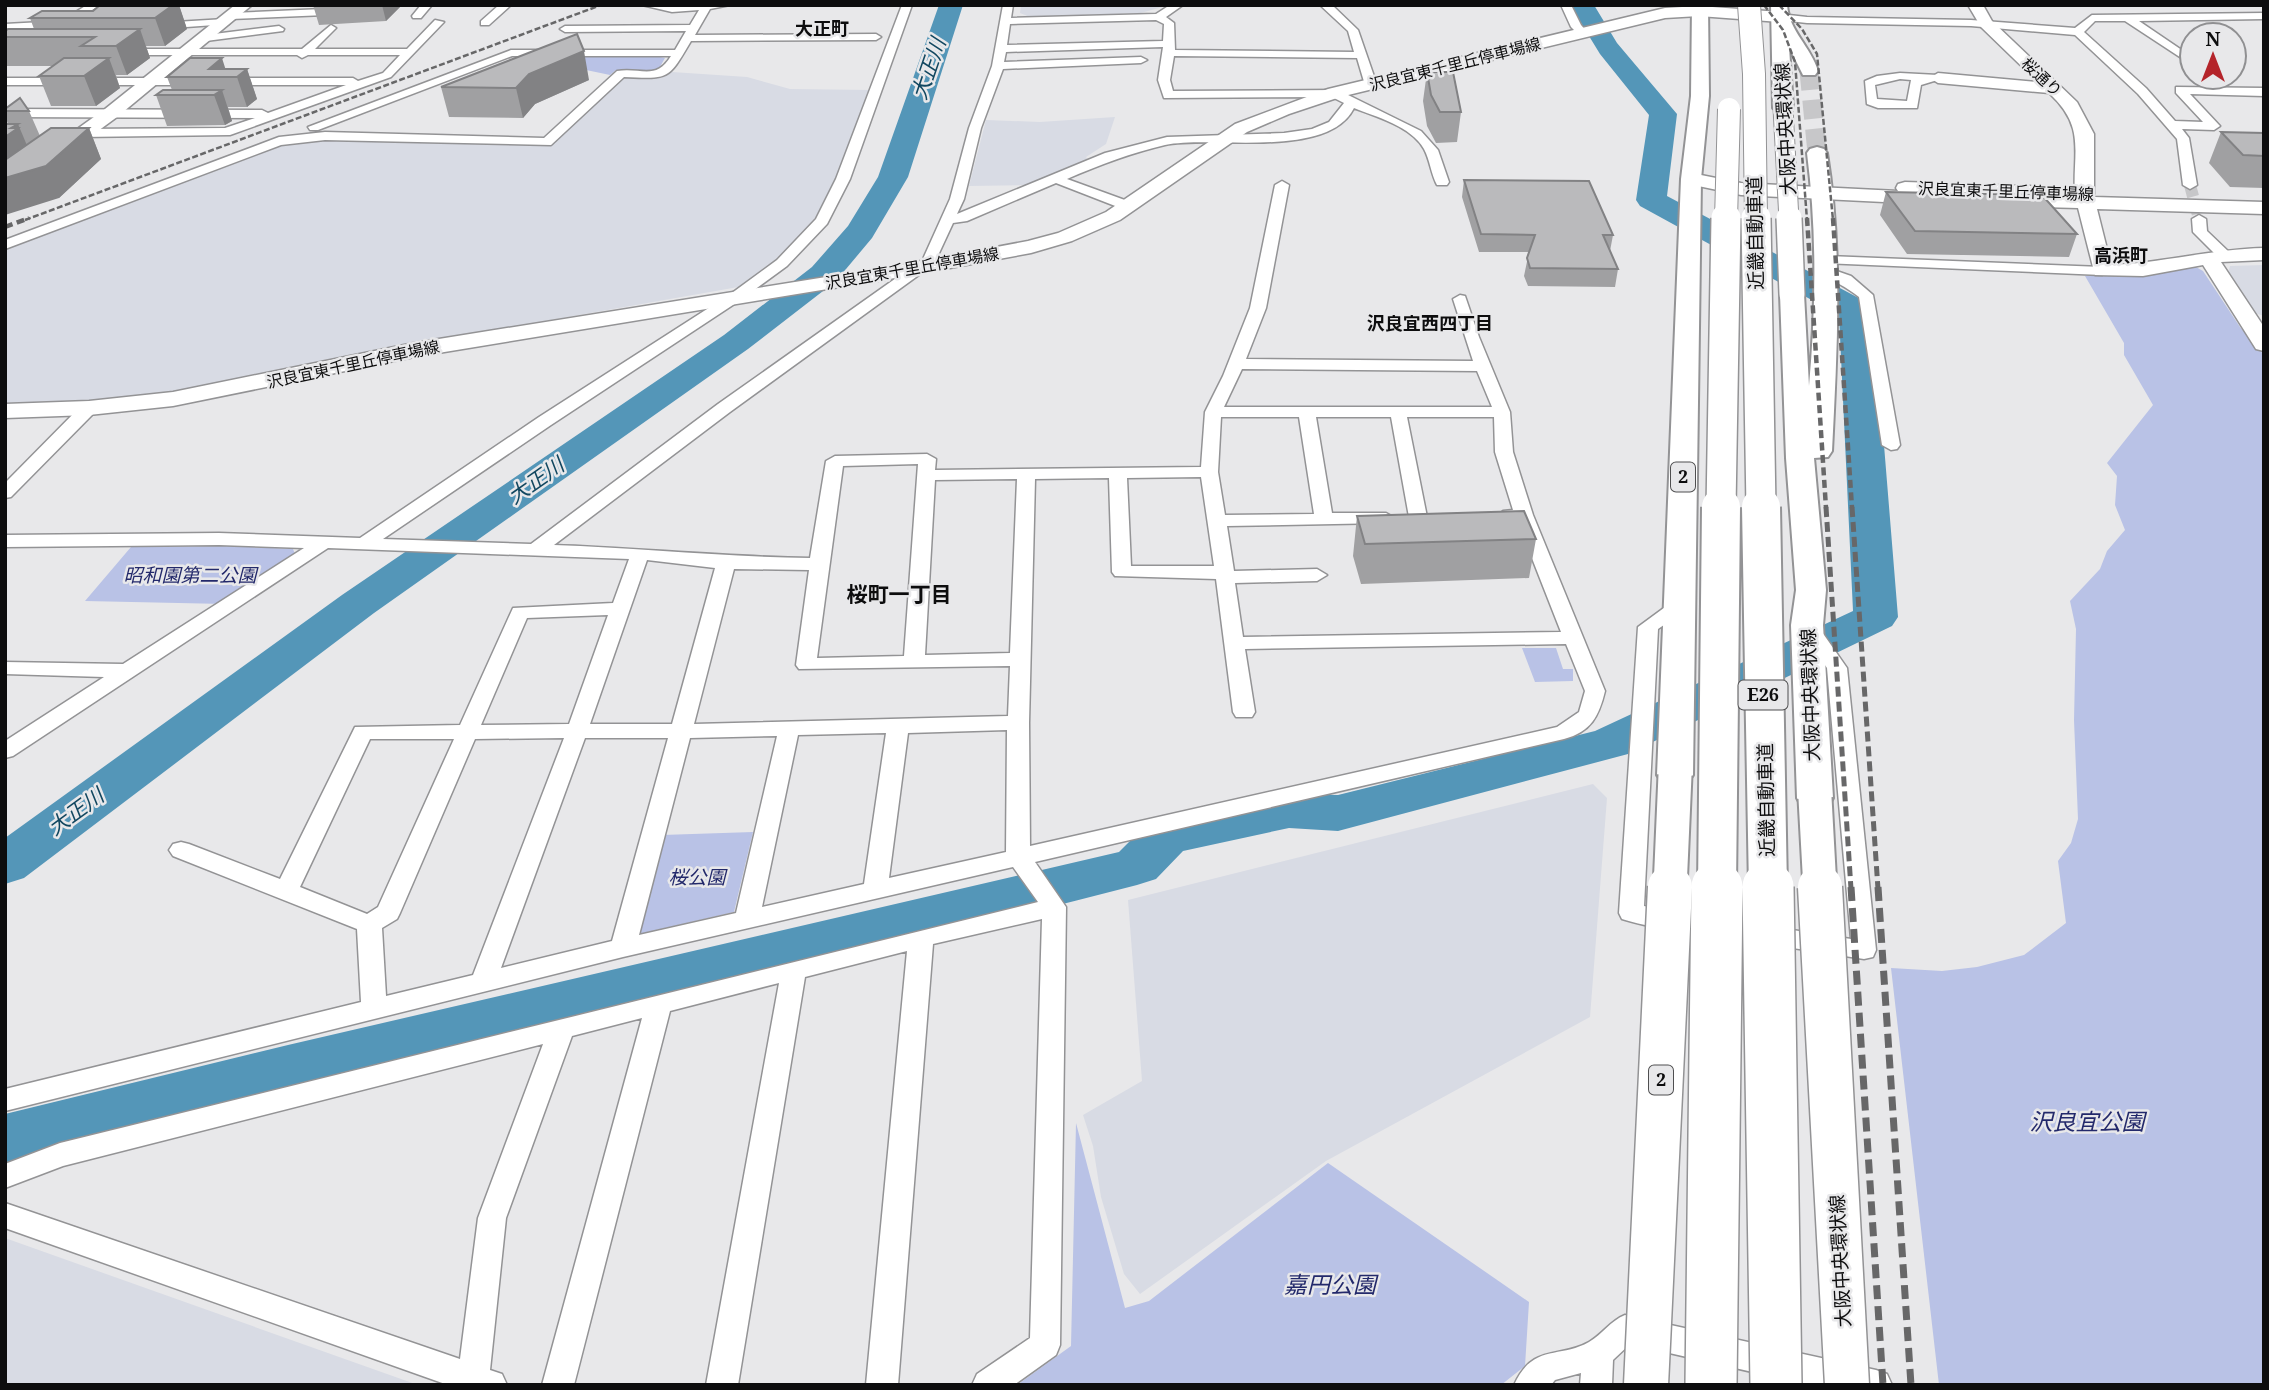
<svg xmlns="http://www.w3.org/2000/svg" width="2269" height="1390" font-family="'Noto Serif','Noto Sans JP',serif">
<rect width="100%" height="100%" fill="#e8e8ea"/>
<path fill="#d8dbe4" d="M 1021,5 L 1169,5 L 1141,13 L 1030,17 L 1020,13 Z
M 672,72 L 747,77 L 790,89 L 871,90 L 837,178 L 814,220 L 773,262 L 744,286 L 415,344 L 177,392 L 95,400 L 5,403 L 5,248 L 280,144 L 324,139 L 552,144 L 626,76 L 663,77 Z
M 1115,117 L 1106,144 L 1086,157 L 1088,160 L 1033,185 L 969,186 L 986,120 L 1040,122 Z
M 2264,265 L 2264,316 L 2255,313 L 2235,291 L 2228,273 L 2230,266 Z
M 1593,784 L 1607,798 L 1590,1017 L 1326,1161 L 1140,1294 L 1124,1274 L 1101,1197 L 1093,1146 L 1083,1115 L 1142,1081 L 1128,900 Z
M 5,1238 L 418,1385 L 5,1385 Z"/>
<path fill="#b9c2e6" d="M 575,57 L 660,57 L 665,58 L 657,72 L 616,70 L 610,75 L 567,66 Z
M 2196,267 L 2203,271 L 2240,327 L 2264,355 L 2264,1385 L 1939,1385 L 1891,968 L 1942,971 L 1977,967 L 2024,955 L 2066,923 L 2058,861 L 2071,843 L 2078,819 L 2074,720 L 2076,629 L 2070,601 L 2100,569 L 2107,551 L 2125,530 L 2115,505 L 2117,476 L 2107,463 L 2153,405 L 2124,355 L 2124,343 L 2085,276 L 2144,275 Z
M 230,546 L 293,549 L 295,554 L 225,604 L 85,601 L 131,547 Z
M 1522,648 L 1556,648 L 1563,669 L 1573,669 L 1573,681 L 1535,682 Z
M 753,832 L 734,912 L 639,934 L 662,835 Z
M 1076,1123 L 1125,1308 L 1149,1301 L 1328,1163 L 1529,1302 L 1525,1366 L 1501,1385 L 1017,1385 L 1071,1346 Z"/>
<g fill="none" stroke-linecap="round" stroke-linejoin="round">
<path fill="#5496b8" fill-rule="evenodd" d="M 939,5 L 963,5 L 908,177 L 872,238 L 836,281 L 748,349 L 374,613 L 24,878 L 5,884 L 5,838 L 342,595 L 724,335 L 812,267 L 848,226 L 878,177 Z
M 1570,5 L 1594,5 L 1617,43 L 1677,114 L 1667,196 L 1868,303 L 1873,310 L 1898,617 L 1892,626 L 1628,754 L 1338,831 L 1289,828 L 1183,851 L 1156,879 L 1137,885 C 761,982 381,1067 5,1166 L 5,1114 L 288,1045 L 1119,852 L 1148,823 L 1166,818 L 1289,794 L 1338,795 L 1595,731 L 1853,611 L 1839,315 L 1640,206 L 1636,200 L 1649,115 L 1600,54 Z"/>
<path stroke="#c7c7c9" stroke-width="12" stroke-dasharray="12 6" stroke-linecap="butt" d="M 2190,185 L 2199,219"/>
<path stroke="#c7c7c9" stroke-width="19" stroke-dasharray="19 10" stroke-linecap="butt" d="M 1809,71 L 1817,153"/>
<g stroke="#939395" stroke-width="3">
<path id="street" d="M 87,5 L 100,5 L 67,26 L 5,30 L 5,24 L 61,21 Z
M 327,5 L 338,5 L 326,15 L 231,19 L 226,16 L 231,13 L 323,9 Z
M 421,5 L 432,5 L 421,18 L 413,18 L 412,16 Z
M 499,5 L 511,5 L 489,25 L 481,25 L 481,21 Z
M 642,5 L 730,5 L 710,9 L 695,35 L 876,34 L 881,37 L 876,40 L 691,41 C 668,80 670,79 624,77 L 551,145 L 325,140 L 281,145 L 5,249 L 5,240 L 279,137 L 325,132 L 544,138 L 617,71 C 641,67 656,81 671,56 L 512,56 L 318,130 L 310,130 L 308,127 L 511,50 L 675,50 L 686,31 L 565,32 L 560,29 L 565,26 L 690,25 L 699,10 L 672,12 Z
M 902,5 L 912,5 L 850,179 L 827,224 L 787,266 L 742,299 L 551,425 L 383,539 L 531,544 L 718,404 L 923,259 L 950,199 L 969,128 L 992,66 L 1003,5 L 1013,5 L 1011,18 L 1156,14 L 1170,5 L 1183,5 L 1166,17 L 1174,23 L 1175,50 L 1354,52 L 1348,31 L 1320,5 L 1332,5 L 1358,30 L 1377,85 L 1375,87 L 1365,85 L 1357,58 L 1174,56 L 1170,80 L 1173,91 L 1338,90 L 1421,131 L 1438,150 L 1449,182 L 1447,185 L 1437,185 C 1431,174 1430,160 1424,149 C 1411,126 1376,117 1354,108 C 1328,160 1213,135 1165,145 C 1131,153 1099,165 1067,179 L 1133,203 L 1133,209 L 1123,209 L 1056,183 L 967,221 L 953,223 L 934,264 L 730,412 L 554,545 C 640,548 725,557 810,558 L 826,461 L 835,456 L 927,454 L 936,459 L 935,470 L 1201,467 L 1205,412 L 1223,376 L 1250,308 L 1275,185 L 1282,181 L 1289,185 L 1266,308 L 1246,359 L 1473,361 L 1453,299 L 1460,295 L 1465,296 L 1479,337 L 1510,412 L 1513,452 L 1533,515 L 1605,691 C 1599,716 1591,732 1564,739 L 1035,862 L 1066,907 L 1060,1345 L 1056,1355 L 1014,1385 L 972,1385 L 977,1374 L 1030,1338 L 1042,919 L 933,944 L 898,1385 L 866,1385 L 907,951 L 805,977 L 738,1385 L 706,1385 L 779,983 L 670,1011 L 574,1385 L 542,1385 L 642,1018 L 572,1036 L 506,1218 L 490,1370 L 502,1374 L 507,1385 L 448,1385 L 5,1228 L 5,1203 L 460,1359 L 478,1218 L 543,1044 L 63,1166 L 5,1188 L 5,1164 L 60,1143 L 1038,902 L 1013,867 L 623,957 L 5,1111 L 5,1089 L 361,1002 L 357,929 L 173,856 L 169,850 L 173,844 L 181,842 L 189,844 L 280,879 L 355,727 L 460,725 L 513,608 L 613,603 L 629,559 L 328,548 L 13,756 L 5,758 L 5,741 L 104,677 L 5,674 L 5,662 L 123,664 L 304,548 L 219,545 L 5,547 L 5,535 L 219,533 L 360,538 L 539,417 L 732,293 L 777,260 L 816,219 L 836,179 ZM 1156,20 L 1164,24 L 1163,41 L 1007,45 L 1010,24 ZM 1163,47 L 1158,80 L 1164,98 L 1332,97 L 1344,103 L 1329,122 L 1312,129 L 1284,133 L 1167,137 L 1105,153 L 957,214 L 964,199 L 981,128 L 1003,69 L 1141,63 L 1147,60 L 1141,57 L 1004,62 L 1006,52 ZM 1242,369 L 1477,371 L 1492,407 L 1224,407 ZM 1221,417 L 1299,417 L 1314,514 L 1225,515 L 1218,472 ZM 1316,417 L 1391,417 L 1409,517 L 1418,522 L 1427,517 L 1407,417 L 1494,417 L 1495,452 L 1513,510 L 1503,511 L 1500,515 L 1503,519 L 1517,520 L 1561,632 L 1243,637 L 1235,583 L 1317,581 L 1327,575 L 1317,569 L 1234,571 L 1227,526 L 1386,523 L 1395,518 L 1386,513 L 1332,513 ZM 918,464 L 904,656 L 817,658 L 843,466 ZM 1201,477 L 1214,566 L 1131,566 L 1127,478 ZM 1109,478 L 1112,572 L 1115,576 L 1216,579 L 1233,712 L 1236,717 L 1252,717 L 1255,712 L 1245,649 L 1566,644 L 1585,691 L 1579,712 L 1557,727 L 1030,846 L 1029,723 L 1035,479 ZM 1017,479 L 1010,653 L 925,655 L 935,480 ZM 647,560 L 715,568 L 672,724 L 590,724 ZM 734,569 L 809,570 L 796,665 L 799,669 L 1010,666 L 1008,716 L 694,724 ZM 608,615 L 569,724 L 481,725 L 527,618 ZM 1007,730 L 1006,852 L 889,878 L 908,733 ZM 886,733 L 864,884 L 762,907 L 798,735 ZM 777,736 L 736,913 L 639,935 L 690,738 ZM 564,738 L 473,975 L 386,996 L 382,928 L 397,919 L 400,913 L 475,739 ZM 585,738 L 668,738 L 612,941 L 501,968 ZM 370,739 L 454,739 L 378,907 L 367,914 L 300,887 Z
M 1561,5 L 1571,5 L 1581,25 L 1588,33 L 1587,35 L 1579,35 L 1571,27 Z
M 2264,13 L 2264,19 L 2139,21 L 2192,57 L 2192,65 L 2125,21 L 2095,21 L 2084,32 L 2146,88 L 2175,121 L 2203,122 L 2176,93 L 2176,87 L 2264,88 L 2264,96 L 2190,94 L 2220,126 L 2214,130 L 2182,129 L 2189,138 L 2197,185 L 2190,189 L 2183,185 L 2177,139 L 2138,94 L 2075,35 L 1971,26 L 1807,23 L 1780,20 L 1775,17 L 1780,14 L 1807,17 L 1971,20 L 2075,28 L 2092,15 Z
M 225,19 L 229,20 L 229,24 L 158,29 L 153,26 L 158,23 Z
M 435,20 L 444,22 L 391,77 L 230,135 L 81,137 L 75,133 L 81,129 L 225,128 L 255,118 L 5,117 L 5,109 L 262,110 L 268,113 L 346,85 L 5,85 L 5,78 L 353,78 L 358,81 L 383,73 L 400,55 L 308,55 L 302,58 L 297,55 L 119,55 L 113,52 L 119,49 L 302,49 L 331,25 L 336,28 L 315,49 L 407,49 Z
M 279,26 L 284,29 L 283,31 L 206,41 L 200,38 L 206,35 Z
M 1900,73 L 1938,75 L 1944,78 L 1921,85 L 1917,108 L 1878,108 L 1867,104 L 1865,81 L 1877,76 ZM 1900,79 L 1911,80 L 1907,101 L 1877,99 L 1875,85 Z
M 2199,215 L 2206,219 L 2207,231 L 2229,252 L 2229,258 L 2219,258 L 2193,232 L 2192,219 Z
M 1828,256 L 2102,267 L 2109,271 L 2102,275 L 1823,263 L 1821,260 L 1823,257 Z
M 1828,268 L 1851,276 L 1873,295 L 1900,445 L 1897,449 L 1891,450 L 1882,445 L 1859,297 C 1847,287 1832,281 1821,272 L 1823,269 Z
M 89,403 L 97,408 L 95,412 L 11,497 L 5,498 L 5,483 L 83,404 Z
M 1679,600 L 1686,602 L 1689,606 L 1686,610 L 1658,629 L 1644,906 L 1681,914 L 1684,920 L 1681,926 C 1664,931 1639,924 1622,919 L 1619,913 L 1638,627 L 1672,602 Z
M 1808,620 L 1815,622 L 1847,668 L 1876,950 L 1873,957 L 1864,959 L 1767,944 L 1758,941 L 1755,935 L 1758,929 L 1767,926 L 1851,939 L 1827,668 L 1798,626 L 1801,622 Z
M 1625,1315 L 1876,1370 L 1887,1374 L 1892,1385 L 1809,1385 L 1630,1344 L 1613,1360 L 1612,1385 L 1580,1385 L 1581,1373 L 1555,1380 L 1551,1385 L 1514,1385 C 1533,1343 1559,1359 1589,1342 C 1603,1334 1610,1321 1625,1315 Z"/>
</g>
<g stroke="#939395" stroke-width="3">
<path id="secondary" d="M 235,5 L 252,5 L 117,117 L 12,194 L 5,196 L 5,181 L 105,109 Z
M 1968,5 L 1983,5 L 1992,21 L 2077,102 L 2094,134 L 2094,197 L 2264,202 L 2264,214 L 2097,209 L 2111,265 C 2162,263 2212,249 2264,248 L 2264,260 L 2221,262 L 2264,327 L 2264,351 L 2256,349 L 2203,265 L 2143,276 L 2095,275 L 2078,208 L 2009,206 L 2002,204 L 1999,200 L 2002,197 L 1931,194 L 1934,198 L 1931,202 L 1924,204 L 1741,195 L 1684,183 L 1682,179 L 1691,173 L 1741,183 L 1898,191 L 1896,188 L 1898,184 L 1905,182 L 2030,186 L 2037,188 L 2039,192 L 2037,195 L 2075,196 C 2072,152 2087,128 2049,93 L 1938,83 L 1930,78 L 1938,73 L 2038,82 L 1981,27 Z
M 1699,6 L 1780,12 L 1788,17 L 1780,22 L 1699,16 L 1665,18 L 1340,97 L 1289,114 L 1247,132 L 1120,220 L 1072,241 L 1031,253 L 901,277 L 414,357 L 173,406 L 89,415 L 5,418 L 5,404 L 89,401 L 173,392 L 414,343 L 901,265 L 1028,241 L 1058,233 L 1106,212 L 1235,124 L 1328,89 L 1665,8 Z"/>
</g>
<g stroke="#939395" stroke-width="4">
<path id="primary" d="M 1692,5 L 1708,5 L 1709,96 L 1701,179 L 1693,775 L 1687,783 L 1675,787 L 1663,783 L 1657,775 L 1681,179 L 1691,96 Z
M 1771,5 L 1787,5 C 1789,31 1811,47 1818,71 L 1815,75 L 1803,75 L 1789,47 L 1793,108 L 1783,114 L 1773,108 Z
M 1817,147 L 1824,149 L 1827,153 C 1843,252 1837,351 1832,451 L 1828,457 L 1814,458 L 1826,590 L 1823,625 L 1833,798 L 1828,807 L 1815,810 L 1802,807 L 1797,798 L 1791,625 L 1796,590 L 1786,458 L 1780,294 L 1784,289 L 1800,289 L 1804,294 L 1809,386 C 1816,308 1817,231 1807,153 L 1810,149 Z"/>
</g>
<use href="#street" fill="#fff" fill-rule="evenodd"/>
<use href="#secondary" fill="#fff" fill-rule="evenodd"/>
<use href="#primary" fill="#fff" fill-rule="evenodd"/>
<path stroke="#676768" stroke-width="2.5" stroke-dasharray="6 2.5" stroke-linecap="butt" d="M 1764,5 L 1783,30 L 1795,62 L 1807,220
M 1779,5 L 1802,29 L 1817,54 L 1833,220
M 25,220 L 601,5"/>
<path stroke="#676768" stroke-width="4.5" stroke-dasharray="8 4.5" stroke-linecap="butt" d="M 1807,218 L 1826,508
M 1833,218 L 1852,508
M 5,227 L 29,218"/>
<path stroke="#676768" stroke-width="5" stroke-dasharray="10 5" stroke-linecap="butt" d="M 1826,507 L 1851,889
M 1852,507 L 1878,889"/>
<path stroke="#676768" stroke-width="7" stroke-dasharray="14 7" stroke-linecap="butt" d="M 1851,887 L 1883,1385
M 1878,887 L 1911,1385"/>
<g stroke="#939395" stroke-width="21" stroke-linecap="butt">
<path id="primary-bridge-far3" d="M 1783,108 L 1789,220"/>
</g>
<g stroke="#939395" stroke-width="28" stroke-linecap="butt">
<path id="primary-bridge-far2" d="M 1789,218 L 1792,294"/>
</g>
<g stroke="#939395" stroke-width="37" stroke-linecap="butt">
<path id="primary-bridge-far1" d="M 1815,798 L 1820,889
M 1670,889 L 1675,775"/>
</g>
<g stroke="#939395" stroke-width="47" stroke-linecap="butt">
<path id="primary-bridge" d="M 1820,887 L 1847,1385
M 1646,1385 L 1670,887"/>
</g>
<g stroke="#939395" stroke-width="24" stroke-linecap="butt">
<path id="highway-bridge-far3" d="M 1749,5 L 1754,74 L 1756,220
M 1726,220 L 1729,109"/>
</g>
<g stroke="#939395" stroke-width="32" stroke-linecap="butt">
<path id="highway-bridge-far2" d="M 1756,218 L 1761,508
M 1721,508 L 1726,218"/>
</g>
<g stroke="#939395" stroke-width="42" stroke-linecap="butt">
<path id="highway-bridge-far1" d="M 1761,507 L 1768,889
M 1717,889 L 1721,507"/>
</g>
<g stroke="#939395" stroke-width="54" stroke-linecap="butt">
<path id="highway-bridge" d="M 1768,887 L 1776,1385
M 1711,1385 L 1717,887"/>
</g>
<use href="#primary-bridge-far3" stroke="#fff" stroke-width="19"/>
<use href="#primary-bridge-far2" stroke="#fff" stroke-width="25"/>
<use href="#primary-bridge-far1" stroke="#fff" stroke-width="33"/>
<use href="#primary-bridge" stroke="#fff" stroke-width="44"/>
<use href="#highway-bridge-far3" stroke="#fff" stroke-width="22"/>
<use href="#highway-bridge-far2" stroke="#fff" stroke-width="29"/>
<use href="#highway-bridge-far1" stroke="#fff" stroke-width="38"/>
<use href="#highway-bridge" stroke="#fff" stroke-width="51"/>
</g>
<path fill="#a0a0a2" d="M 179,5 L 187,29 L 165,46 L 146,46 L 150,58 L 127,75 L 116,75 L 120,88 L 96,106 L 51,106 L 39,76 L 54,66 L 7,66 L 5,61 L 5,31 L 34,29 L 30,18 L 93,11 Z
M 313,5 L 402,5 L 386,21 L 319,25 Z
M 225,69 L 247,69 L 257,99 L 247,107 L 228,107 L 232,121 L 225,125 L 167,126 L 156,95 L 172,90 L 167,77 Z
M 1427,72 L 1461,112 L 1457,142 L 1436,143 L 1427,126 L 1423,101 Z
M 589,80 L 535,104 L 523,118 L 449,117 L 441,87 Z
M 5,109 L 29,111 L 40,136 L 89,128 L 101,159 L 59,198 L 8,124 L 5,116 Z
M 2221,132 L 2264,133 L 2264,188 L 2230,187 L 2209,163 Z
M 1464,180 L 1613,235 L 1610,251 L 1618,269 L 1615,287 L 1528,286 L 1524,276 L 1529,252 L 1479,252 L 1462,197 Z
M 1886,192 L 2077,234 L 2069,257 L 1907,254 L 1880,215 Z
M 1357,516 L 1536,539 L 1529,578 L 1361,584 L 1353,556 Z"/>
<path fill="#828284" d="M 173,5 L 179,5 L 187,29 L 165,46 L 155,18 Z
M 382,5 L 402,5 L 386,21 Z
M 140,29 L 150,58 L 127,75 L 116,46 Z
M 584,51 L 589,80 L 535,104 L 523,118 L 516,88 L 529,74 Z
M 109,58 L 120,88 L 96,106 L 84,76 Z
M 222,58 L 228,77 L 209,69 Z
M 247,69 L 257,99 L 247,107 L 237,77 Z
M 222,90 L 232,121 L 225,125 L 214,95 Z
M 18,124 L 31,155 L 5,178 L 5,137 L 11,128 Z
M 89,128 L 101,159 L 59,198 L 5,215 L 5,178 Z"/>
<path fill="#bababc" stroke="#828284" stroke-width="2" d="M 100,5 L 173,5 L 155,18 L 30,18 L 42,11 L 93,11 Z
M 8,29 L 140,29 L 116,46 L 81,46 L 95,37 L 5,37 L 5,31 Z
M 577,34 L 584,51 L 529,74 L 516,88 L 441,87 Z
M 64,58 L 109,58 L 84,76 L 39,76 Z
M 190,58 L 222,58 L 209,69 L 247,69 L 237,77 L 167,77 Z
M 1427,72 L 1453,72 L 1461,112 L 1440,112 L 1431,95 Z
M 163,90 L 222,90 L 214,95 L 156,95 Z
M 20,98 L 29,111 L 5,111 L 5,109 Z
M 5,124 L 18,124 L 11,128 L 18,128 L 5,137 Z
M 51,128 L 89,128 L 46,166 L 5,178 L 5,160 Z
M 2221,132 L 2264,133 L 2264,156 L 2243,155 Z
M 1464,180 L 1589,181 L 1613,235 L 1603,235 L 1618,269 L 1530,268 L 1527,258 L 1535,235 L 1481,234 Z
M 1886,192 L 2042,195 L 2077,234 L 1915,231 Z
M 1524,511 L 1536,539 L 1365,544 L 1357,516 Z"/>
<g text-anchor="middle" stroke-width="5" stroke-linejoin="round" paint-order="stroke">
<g font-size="16" fill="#0d0d0e" stroke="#e8e8ea">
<text transform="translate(1455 64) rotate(-14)" y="6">沢良宜東千里丘停車場線</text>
<text transform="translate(2042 77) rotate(43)" y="6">桜通り</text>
<text transform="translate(2006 191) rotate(2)" y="6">沢良宜東千里丘停車場線</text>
<text transform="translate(912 268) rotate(-10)" y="6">沢良宜東千里丘停車場線</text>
<text transform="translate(353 364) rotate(-12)" y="6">沢良宜東千里丘停車場線</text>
</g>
<g font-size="18" font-weight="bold" fill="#0d0d0e" stroke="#e8e8ea">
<text x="822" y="35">大正町</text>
<text x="2121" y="262">高浜町</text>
<text x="1430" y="330">沢良宜西四丁目</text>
</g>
<g fill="#e8e8ea" stroke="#4f4f50" stroke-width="2">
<rect x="1671" y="462.5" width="24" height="29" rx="5"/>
<rect x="1738.5" y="680.5" width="49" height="29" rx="5"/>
<rect x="1649" y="1065.5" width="24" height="29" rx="5"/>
</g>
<g font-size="18" font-weight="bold" fill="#0d0d0e">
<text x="1683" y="483">2</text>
<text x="1763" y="701">E26</text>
<text x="1661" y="1086">2</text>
</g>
<g font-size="19" fill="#0d0d0e" stroke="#e8e8ea">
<text transform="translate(1785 129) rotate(-93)" y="7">大阪中央環状線</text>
<text transform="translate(1755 233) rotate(-91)" y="7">近畿自動車道</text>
<text transform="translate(1810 695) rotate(-92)" y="7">大阪中央環状線</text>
<text transform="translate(1766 800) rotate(-91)" y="7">近畿自動車道</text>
<text transform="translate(1840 1261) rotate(-93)" y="7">大阪中央環状線</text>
</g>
<g font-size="19" font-style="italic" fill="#23296b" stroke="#e8e8ea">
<text x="190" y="582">昭和園第二公園</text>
<text x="697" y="884">桜公園</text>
</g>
<g font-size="21" font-style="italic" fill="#114760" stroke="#e8e8ea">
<text transform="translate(929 69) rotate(-71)" y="7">大正川</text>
<text transform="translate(536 481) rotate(-35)" y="7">大正川</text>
<text transform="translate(76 812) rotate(-36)" y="7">大正川</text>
</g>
<g font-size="21" font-weight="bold" fill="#0d0d0e" stroke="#e8e8ea">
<text x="899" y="602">桜町一丁目</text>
</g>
<g font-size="23" font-style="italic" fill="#23296b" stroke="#e8e8ea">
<text x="2087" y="1130">沢良宜公園</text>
<text x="1330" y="1293">嘉円公園</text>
</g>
</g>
<rect width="2269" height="1390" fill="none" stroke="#0d0d0e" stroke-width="14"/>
<g transform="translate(2213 56)"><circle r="33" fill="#e8e8ea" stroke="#909092" stroke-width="2"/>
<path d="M0-5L12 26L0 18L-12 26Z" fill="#b4242a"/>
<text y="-10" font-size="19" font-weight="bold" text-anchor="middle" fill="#0d0d0e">N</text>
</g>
</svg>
